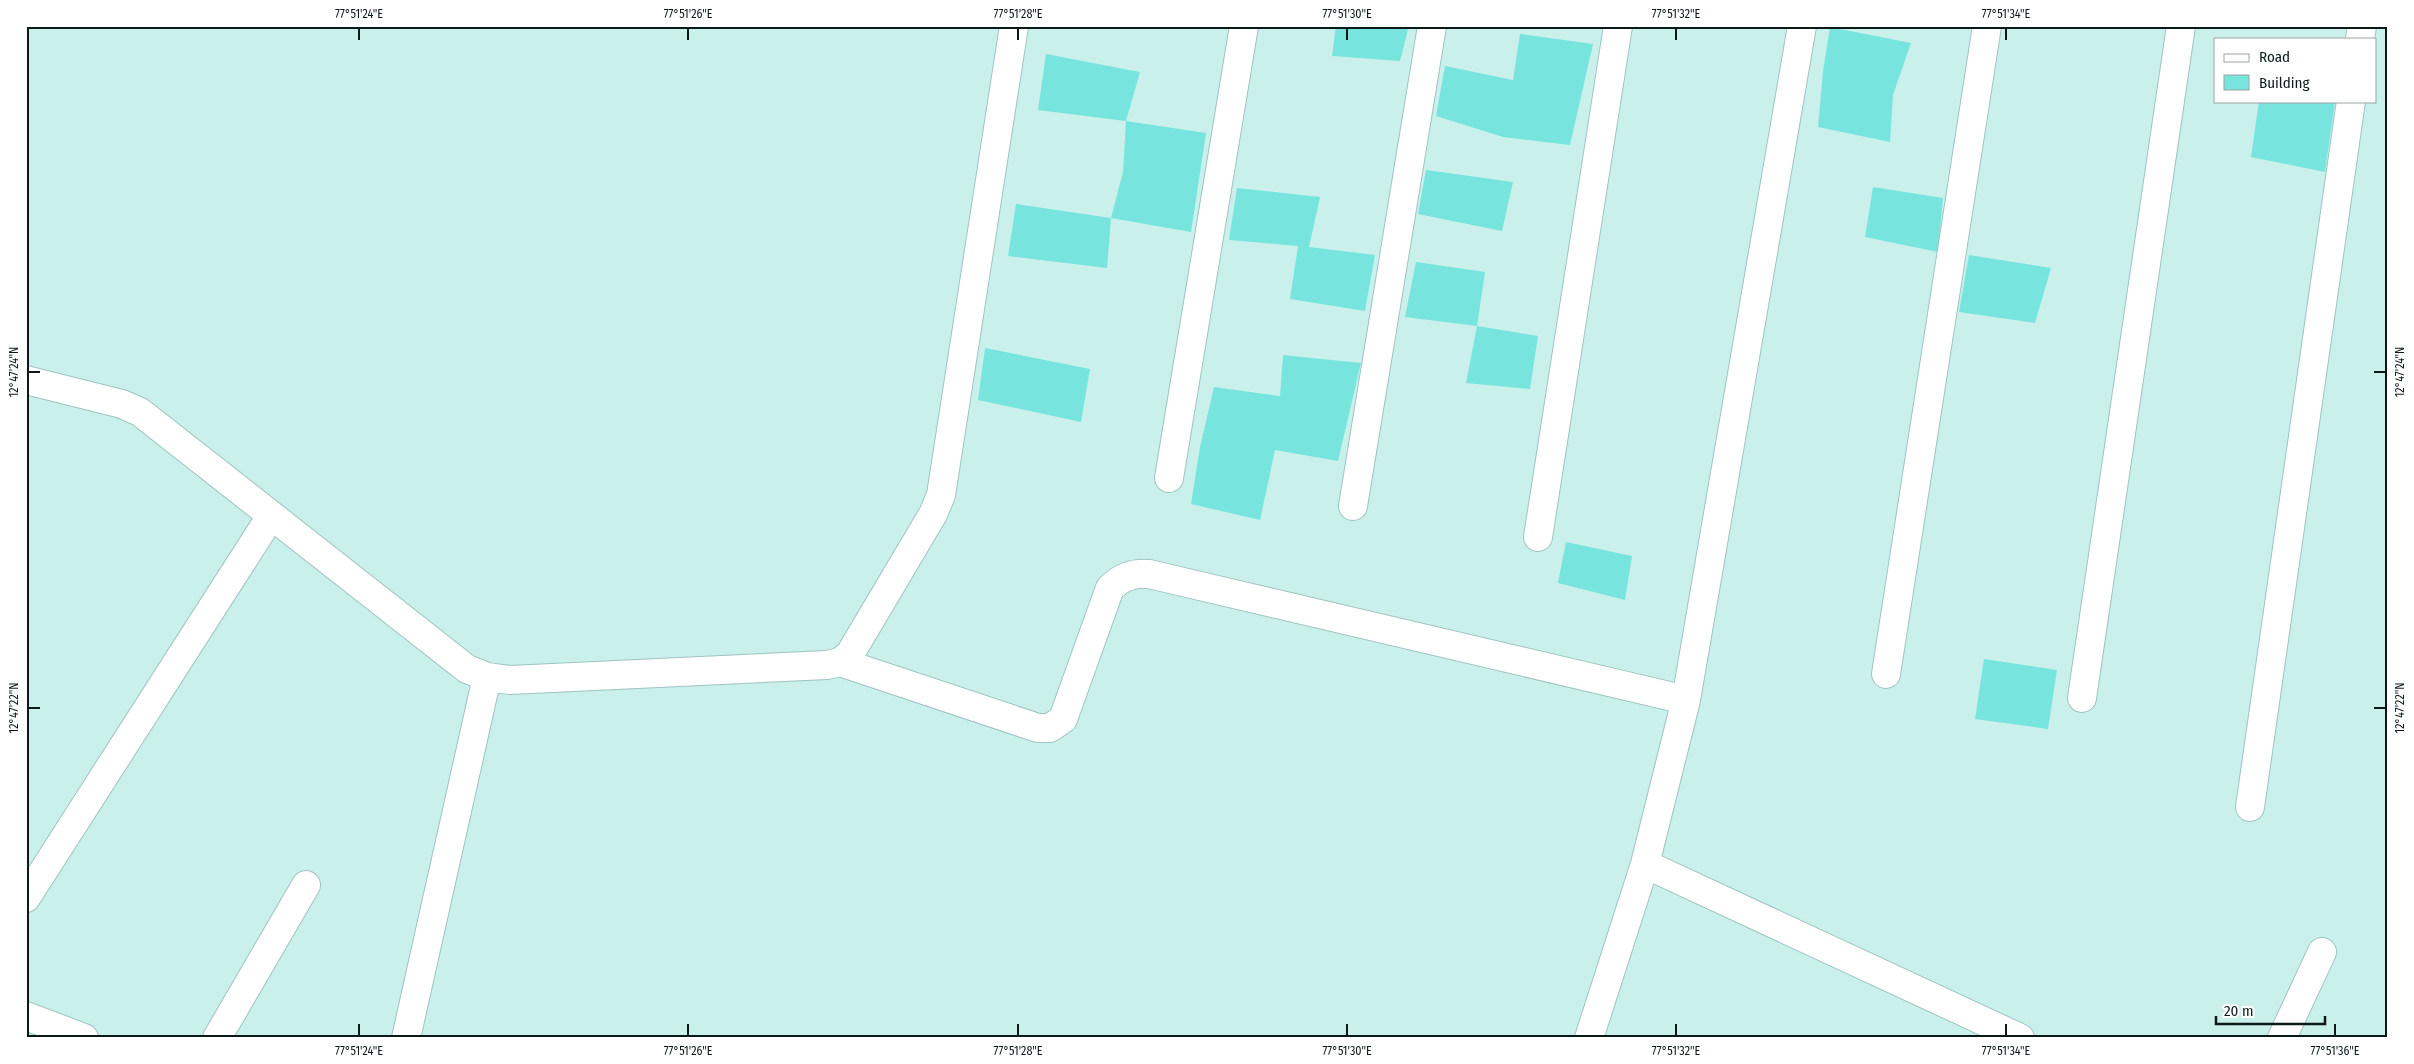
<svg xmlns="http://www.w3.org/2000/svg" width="2414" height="1064" font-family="'Fira Sans Condensed',sans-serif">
<rect width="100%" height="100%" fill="#caf0ec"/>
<path fill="#77e5dd" d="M 1336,26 L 1409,26 L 1400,61 L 1332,56 Z
M 1830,27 L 1911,43 L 1893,95 L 1890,142 L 1818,127 L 1823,71 Z
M 1520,34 L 1593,44 L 1570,145 L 1503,137 L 1436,116 L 1445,66 L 1513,80 Z
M 1046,54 L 1140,72 L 1126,121 L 1038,110 Z
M 2259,101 L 2335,101 L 2325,172 L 2251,157 Z
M 1126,121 L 1206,133 L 1191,232 L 1111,218 L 1107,268 L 1008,256 L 1016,204 L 1111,218 L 1123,172 Z
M 1426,170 L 1513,182 L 1502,231 L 1418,214 Z
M 1873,187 L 1943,198 L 1938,252 L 1865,237 Z
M 1237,188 L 1320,197 L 1309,247 L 1375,255 L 1365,311 L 1290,299 L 1298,246 L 1229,240 Z
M 1969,255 L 2051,268 L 2035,323 L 1959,312 Z
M 1416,262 L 1485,272 L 1477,326 L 1405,317 Z
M 1477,326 L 1538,336 L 1530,389 L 1466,383 Z
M 985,348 L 1090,369 L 1081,422 L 978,400 Z
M 1283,355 L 1361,363 L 1338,461 L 1275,450 L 1260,520 L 1191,504 L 1200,447 L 1214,387 L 1280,396 Z
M 1566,542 L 1632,556 L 1625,600 L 1558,583 Z
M 1984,659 L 2057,670 L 2048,729 L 1975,719 Z"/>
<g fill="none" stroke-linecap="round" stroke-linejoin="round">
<g stroke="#9fc3c0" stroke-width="30">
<path id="minor" d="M 2360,39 L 2362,26
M 26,380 L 122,404 L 140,412 L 467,669 L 487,677 L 510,680 L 827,665 L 840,662 L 850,654 L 933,514 L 941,495 L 1014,26
M 1169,478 L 1244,26
M 1353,506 L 1432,26
M 1538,537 L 1618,26
M 840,662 L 1038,728 L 1050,728 L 1063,719 L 1110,588 C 1122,577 1132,573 1149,574 L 1686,700
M 1886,674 L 1987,26
M 2082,698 L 2181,26
M 2250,807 L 2351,101
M 1645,864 L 2020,1038
M 26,898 L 271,516
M 26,1016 L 84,1038
M 217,1038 L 306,885
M 406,1038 L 487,677
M 1589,1038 L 1645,864 L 1686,700 L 1802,26
M 2282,1038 L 2322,952"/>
</g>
<use href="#minor" stroke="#fff" stroke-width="28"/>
</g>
<path fill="none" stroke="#0b1917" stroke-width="2" d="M 359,28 L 359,40M 688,28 L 688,40M 1018,28 L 1018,40M 1347,28 L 1347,40M 1676,28 L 1676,40M 2006,28 L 2006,40M 28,372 L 40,372M 2374,372 L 2386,372M 28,708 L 40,708M 2374,708 L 2386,708M 359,1024 L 359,1036M 688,1024 L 688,1036M 1018,1024 L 1018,1036M 1347,1024 L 1347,1036M 1676,1024 L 1676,1036M 2006,1024 L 2006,1036M 2335,1024 L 2335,1036"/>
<rect width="2414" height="1064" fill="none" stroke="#ffffff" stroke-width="55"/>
<rect x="2214" y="38" width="162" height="65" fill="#ffffff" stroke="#9da3a2"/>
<rect x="2224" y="54" width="25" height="8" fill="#ffffff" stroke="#9da3a2"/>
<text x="2259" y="62" font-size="15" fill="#0b1917">Road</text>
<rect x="2224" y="75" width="25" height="15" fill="#77e5dd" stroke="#9da3a2"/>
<text x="2259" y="88" font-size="15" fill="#0b1917">Building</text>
<path d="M2216 1016v8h109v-8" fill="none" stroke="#0b1917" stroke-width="2.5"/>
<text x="2224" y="1016" font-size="15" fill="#0b1917" stroke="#ffffff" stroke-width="4" paint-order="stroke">20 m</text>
<rect x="28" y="28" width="2358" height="1008" fill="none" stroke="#0b1917" stroke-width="2"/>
<g font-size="12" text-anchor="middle" fill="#0b1917">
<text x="359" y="18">77°51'24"E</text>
<text x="688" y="18">77°51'26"E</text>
<text x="1018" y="18">77°51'28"E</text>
<text x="1347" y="18">77°51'30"E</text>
<text x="1676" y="18">77°51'32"E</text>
<text x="2006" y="18">77°51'34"E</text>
<text transform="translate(14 372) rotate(-90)" y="4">12°47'24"N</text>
<text transform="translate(2400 372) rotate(-90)" y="4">12°47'24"N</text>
<text transform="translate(14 708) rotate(-90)" y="4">12°47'22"N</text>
<text transform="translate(2400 708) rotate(-90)" y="4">12°47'22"N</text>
<text x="359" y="1055">77°51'24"E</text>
<text x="688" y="1055">77°51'26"E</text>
<text x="1018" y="1055">77°51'28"E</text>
<text x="1347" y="1055">77°51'30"E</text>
<text x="1676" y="1055">77°51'32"E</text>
<text x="2006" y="1055">77°51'34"E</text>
<text x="2335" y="1055">77°51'36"E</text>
</g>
</svg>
